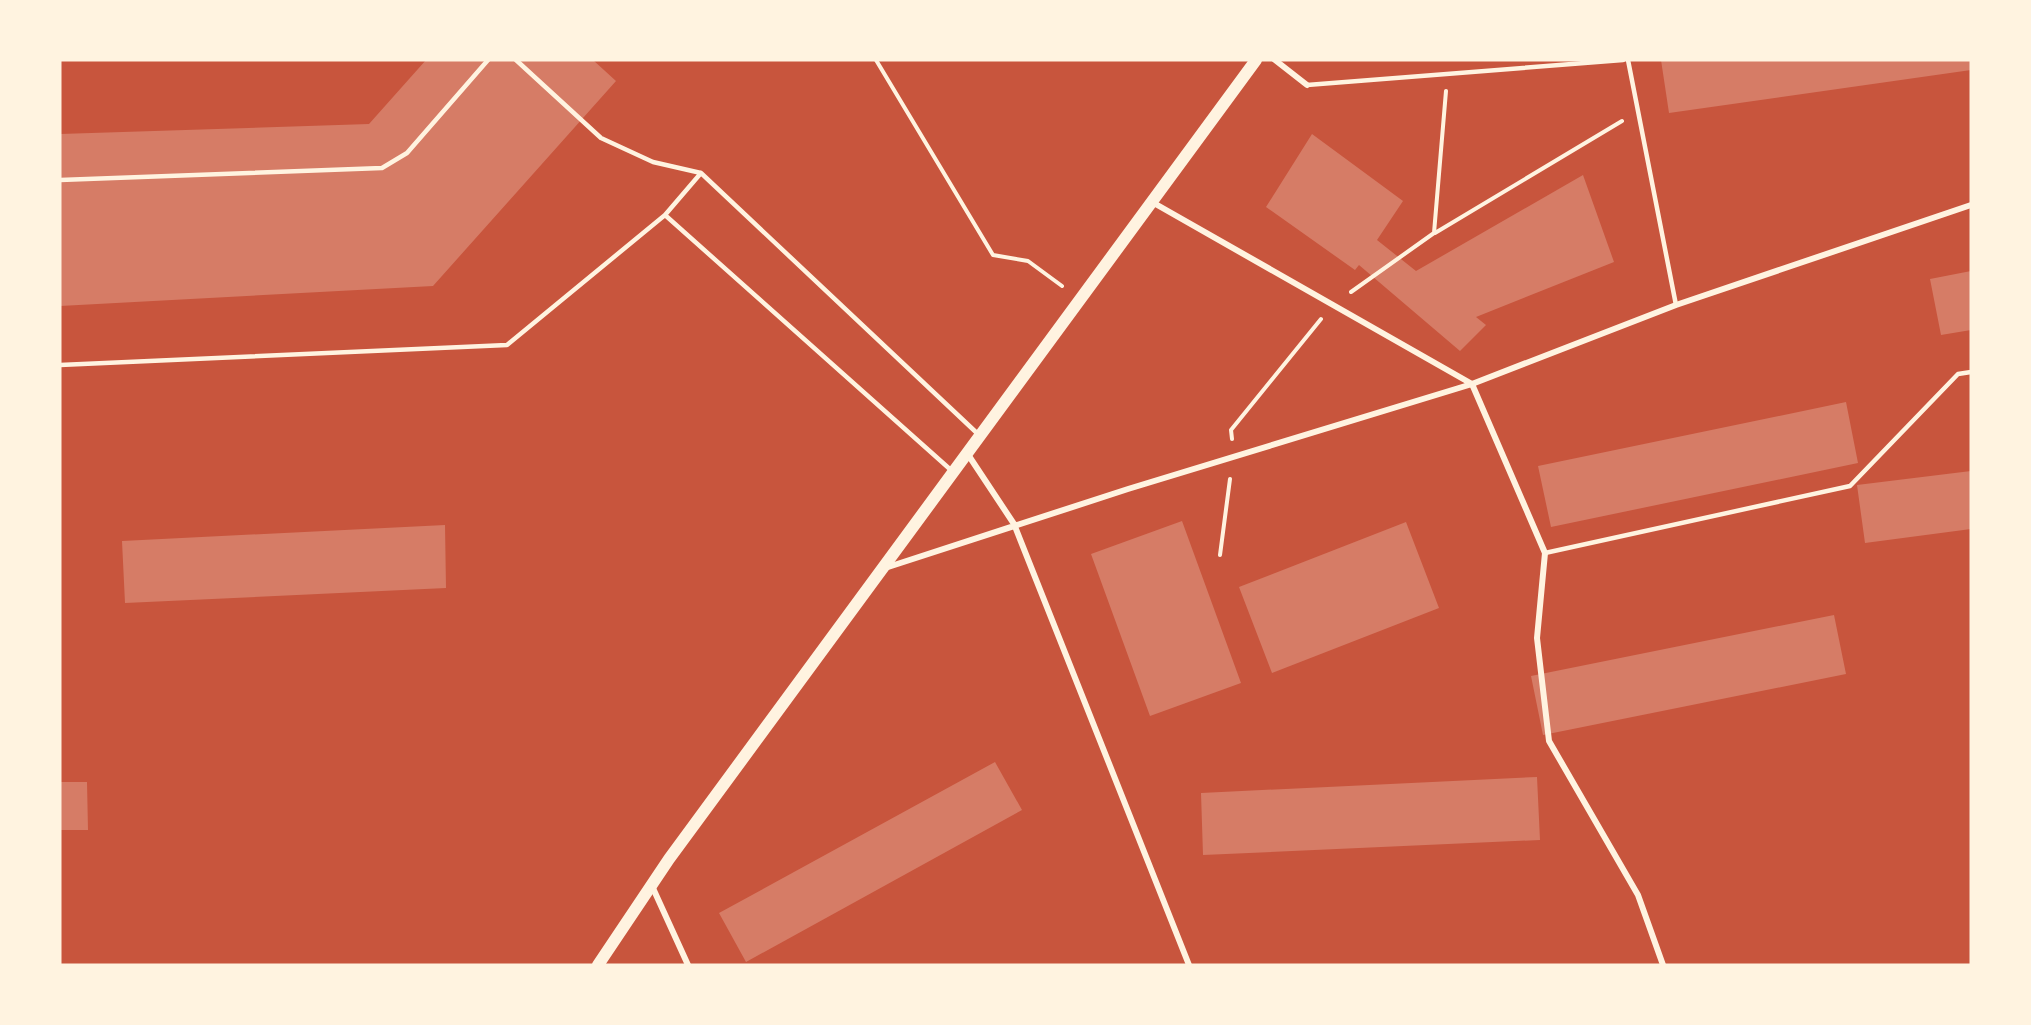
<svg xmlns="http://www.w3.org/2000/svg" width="2031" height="1025" font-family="Inter,sans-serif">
<rect width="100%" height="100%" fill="#c8553d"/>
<path fill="#d67c66" d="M 426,60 L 593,60 L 616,81 L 433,286 L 60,306 L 60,134 L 369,124 Z
M 1661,60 L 1971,60 L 1971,70 L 1669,113 Z
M 1312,134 L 1403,201 L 1377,240 L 1416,271 L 1583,175 L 1614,262 L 1476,317 L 1486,325 L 1460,351 L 1359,265 L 1355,270 L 1266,207 Z
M 1971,271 L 1971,330 L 1941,335 L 1930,279 Z
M 1846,402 L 1858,463 L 1551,527 L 1538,466 Z
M 1971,471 L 1971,529 L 1865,543 L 1857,485 Z
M 1182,521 L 1241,683 L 1150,716 L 1091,554 Z
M 1406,522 L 1439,608 L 1272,673 L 1239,587 Z
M 445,525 L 446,588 L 125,603 L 122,541 Z
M 1834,615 L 1846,674 L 1543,735 L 1531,676 Z
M 995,762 L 1022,810 L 746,962 L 719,913 Z
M 1537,777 L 1540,840 L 1203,855 L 1201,793 Z
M 60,782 L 87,782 L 88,830 L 60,830 Z"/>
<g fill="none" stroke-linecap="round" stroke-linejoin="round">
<path stroke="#fff3e0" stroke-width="4" d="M 876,60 L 993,255 L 1028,261 L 1062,286
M 1435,233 L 1622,121
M 1351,292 L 1434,233 L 1446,91
M 1232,439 L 1231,430 L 1321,319
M 1220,555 L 1230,479"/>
<path stroke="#fff3e0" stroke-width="4.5" d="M 516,60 L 601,138 L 653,162 L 701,173 L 979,435
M 1628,60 L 1676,305
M 1307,85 L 1623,60
M 60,180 L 382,168 L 407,153 L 488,60
M 665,215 L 952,471
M 60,365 L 507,345 L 665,215 L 701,173
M 1545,553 L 1850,486 L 1958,374 L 1971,372"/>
<path stroke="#fff3e0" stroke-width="6" d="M 1275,60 L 1307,85
M 1152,202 L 1472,384 L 1545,553 L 1537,638 L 1549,741 L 1638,895 L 1663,965
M 967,453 L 1014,524 L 1189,965
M 885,568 L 1128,489 L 1472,384 L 1676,305 L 1971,205
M 652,886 L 688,965"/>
<path stroke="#fff3e0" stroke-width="12" d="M 598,965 L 669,859 L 1256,60"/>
</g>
<rect width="2031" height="1025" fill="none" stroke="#fff3e0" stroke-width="123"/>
</svg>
